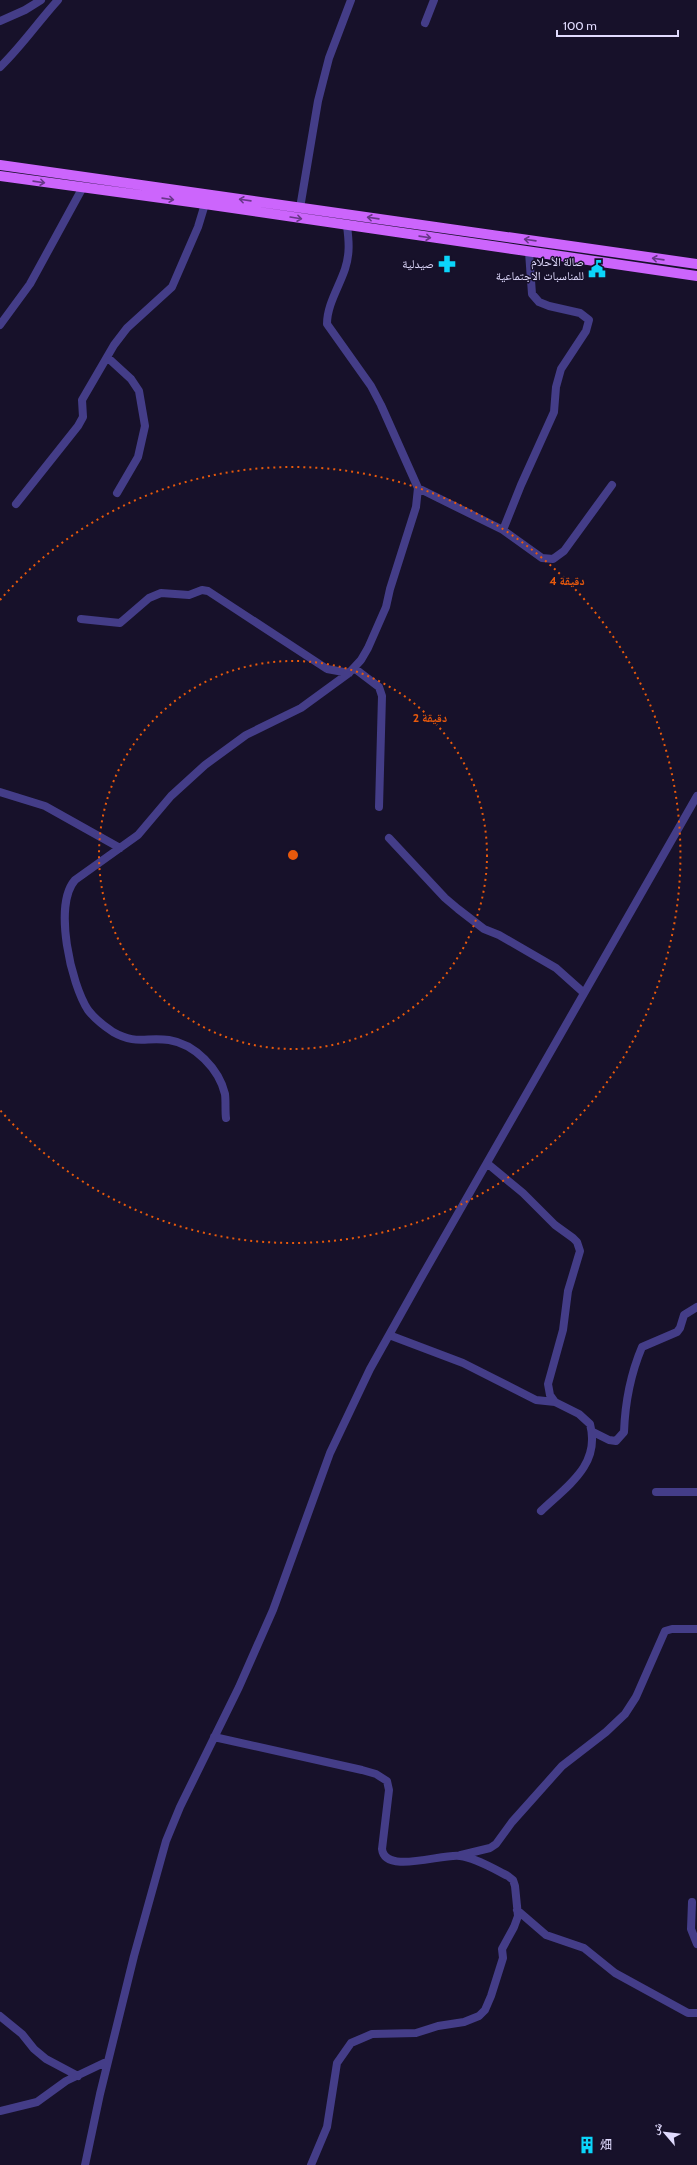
<svg xmlns="http://www.w3.org/2000/svg" width="697" height="2165" font-family="Cabin,'Noto Naskh Arabic','Noto Sans SC',sans-serif">
<rect width="100%" height="100%" fill="#17112a"/>
<g fill="none" stroke-linecap="round" stroke-linejoin="round">
<path stroke="#443d88" stroke-width="8" d="M 0,21 L 25,10 L 41,0
M 425,23 L 434,0
M 0,67 C 21,47 38,22 58,0
M 300,208 L 318,101 L 329,58 L 351,0
M 0,325 L 30,284 L 83,187
M 107,357 L 131,379 L 139,391 L 145,426 L 138,457 L 117,493
M 418,488 L 503,530 L 542,558 L 553,559 L 564,551 L 612,485
M 16,504 L 78,426 L 83,417 L 82,400 L 114,345 L 127,328 L 172,287 L 198,227 L 205,204
M 503,530 L 521,485 L 554,412 L 556,387 L 561,369 L 586,331 L 589,320 L 580,313 L 549,306 L 539,302 L 532,294 L 529,252
M 81,619 L 120,623 L 149,598 L 161,593 L 189,595 L 202,590 L 208,591 L 327,669 L 349,673
M 354,668 L 379,687 L 382,696 L 379,807
M 0,792 L 45,806 L 120,848
M 389,838 L 445,898 L 458,909 L 484,929 L 499,935 L 556,968 L 584,993
M 226,1118 C 225,1111 226,1102 225,1094 C 219,1069 195,1044 169,1040 C 145,1037 136,1045 113,1032 C 104,1026 94,1018 88,1010 C 71,984 53,905 75,880 L 138,835 L 171,796 L 205,765 L 246,735 L 301,708 L 349,673 L 361,660 L 368,648 L 386,607 L 390,589 L 416,507 L 418,488 L 381,405 L 371,386 L 327,324 C 327,305 339,287 345,269 C 350,254 349,241 347,226
M 488,1164 L 523,1193 L 555,1225 L 573,1238 L 577,1242 L 580,1251 L 568,1291 L 563,1330 L 548,1384 L 550,1395 L 555,1402
M 389,1335 L 463,1363 L 536,1400 L 555,1402 L 579,1414 L 590,1424 C 601,1465 567,1486 541,1511
M 593,1432 L 609,1440 L 616,1441 L 624,1432 C 625,1405 631,1373 642,1347 L 677,1332 L 680,1328 L 684,1315 L 697,1307
M 656,1492 L 697,1492
M 214,1737 L 362,1770 L 376,1774 L 387,1781 L 389,1790 L 382,1849 C 385,1875 443,1853 460,1856 C 476,1858 494,1869 508,1876 L 513,1880 L 515,1886 L 518,1916 L 514,1927 L 502,1949 L 503,1958 L 491,1996 L 485,2010 L 479,2016 L 464,2022 L 438,2026 L 416,2033 L 372,2034 L 351,2043 L 337,2063 L 327,2127 L 311,2165
M 461,1855 L 490,1848 L 496,1844 L 512,1822 L 562,1766 L 606,1732 L 625,1714 L 636,1697 L 665,1631 L 672,1629 L 697,1629
M 692,1902 L 691,1929 L 697,1944
M 517,1910 L 546,1935 L 584,1948 L 615,1973 L 688,2013 L 697,2013
M 0,2016 L 22,2034 L 34,2049 L 46,2059 L 78,2076
M 0,2111 L 37,2102 L 66,2081 L 108,2061
M 85,2165 L 100,2094 L 134,1956 L 166,1841 L 180,1807 L 239,1687 L 273,1610 L 330,1453 L 370,1369 L 421,1278 L 697,796"/>
<path stroke="#cc65fc" stroke-width="10" d="M 0,165 L 697,264
M 0,176 L 198,203 L 697,276"/>
</g>
<defs><path id="oneway-shaft" d="M-6 0H5M1.5-3L5.5 0L1.5 3" fill="none" stroke-width="1.6" stroke-linecap="round" stroke-linejoin="round"/></defs>
<g stroke="#683788">
<use href="#oneway-shaft" transform="translate(39 182) rotate(8)"/>
<use href="#oneway-shaft" transform="translate(168 199) rotate(8)"/>
<use href="#oneway-shaft" transform="translate(245 200) rotate(-172)"/>
<use href="#oneway-shaft" transform="translate(296 218) rotate(9)"/>
<use href="#oneway-shaft" transform="translate(373 218) rotate(-172)"/>
<use href="#oneway-shaft" transform="translate(425 237) rotate(8)"/>
<use href="#oneway-shaft" transform="translate(530 240) rotate(-172)"/>
<use href="#oneway-shaft" transform="translate(658 259) rotate(-172)"/>
</g>
<g fill="none" stroke="#e8590c" stroke-width="2" stroke-dasharray="2 4">
<circle cx="293" cy="855" r="194"/>
<path d="M0 600A388 388 0 1 1 0 1110"/>
</g>
<defs>
<g id="pharmacy-bare" transform="scale(1.38)"><path d="M-2-6h4v4h4v4h-4v4h-4v-4h-4v-4h4Z" fill="#0bd5fa" stroke="#17112a" stroke-width="2.5" paint-order="stroke"/></g>
<g id="civic-bare" transform="scale(1.38)"><path d="M-.6-6.5H3V-4.5H.6V-3L4-1V1h2V6H-6V1h2V-1L-.6-3ZM-1.2 2.5V6h2.4V2.5Z" fill="#0bd5fa" stroke="#17112a" stroke-width="2.5" paint-order="stroke"/></g>
<g id="building-bare" transform="scale(1.38)"><path d="M-4-6H4V6H1V3H-1V6H-4ZM-2.5-4.3h1.7v1.8h-1.7ZM.8-4.3h1.7v1.8H.8ZM-2.5-1h1.7V.8h-1.7ZM.8-1h1.7V.8H.8Z" fill="#0bd5fa" stroke="#17112a" stroke-width="2.5" paint-order="stroke"/></g>
</defs>
<g fill-rule="evenodd">
<use href="#pharmacy-bare" x="447" y="264"/>
<use href="#civic-bare" x="597" y="269"/>
<use href="#building-bare" x="587" y="2145"/>
</g>
<g text-anchor="middle" stroke-width="3" stroke-linejoin="round" paint-order="stroke">
<g font-size="12" fill="#e1dbfe" stroke="#17112a" text-anchor="end">
<text x="584" y="266">صالة الأحلام<tspan x="584" dy="14">للمناسبات الاجتماعية</tspan></text>
<text x="434" y="268">صيدلية</text>
<text x="600" y="2149" text-anchor="start">畑</text>
</g>
</g>
<circle cx="293" cy="855" r="6" fill="#e8590c" stroke="#17112a" stroke-width="2"/>
<g font-size="12" text-anchor="middle" font-weight="bold" fill="#e8590c" stroke="#17112a" stroke-width="3" stroke-linejoin="round" paint-order="stroke">
<text x="567" y="585">4 دقيقة</text>
<text x="430" y="722">2 دقيقة</text>
</g>
<g transform="translate(665 2133) rotate(298)" stroke="#17112a" stroke-width="3" paint-order="stroke">
<path d="M0-3L7 15L0 10L-7 15Z" fill="#e1dbfe"/>
<text y="-6" font-size="11" font-weight="bold" text-anchor="middle" fill="#e1dbfe">ش</text>
</g>
<path d="M557 30v6h121v-6" fill="none" stroke="#e1dbfe" stroke-width="2"/>
<text x="563" y="30" font-size="12" fill="#e1dbfe" stroke="#17112a" stroke-width="3" paint-order="stroke">100 m</text>
</svg>
